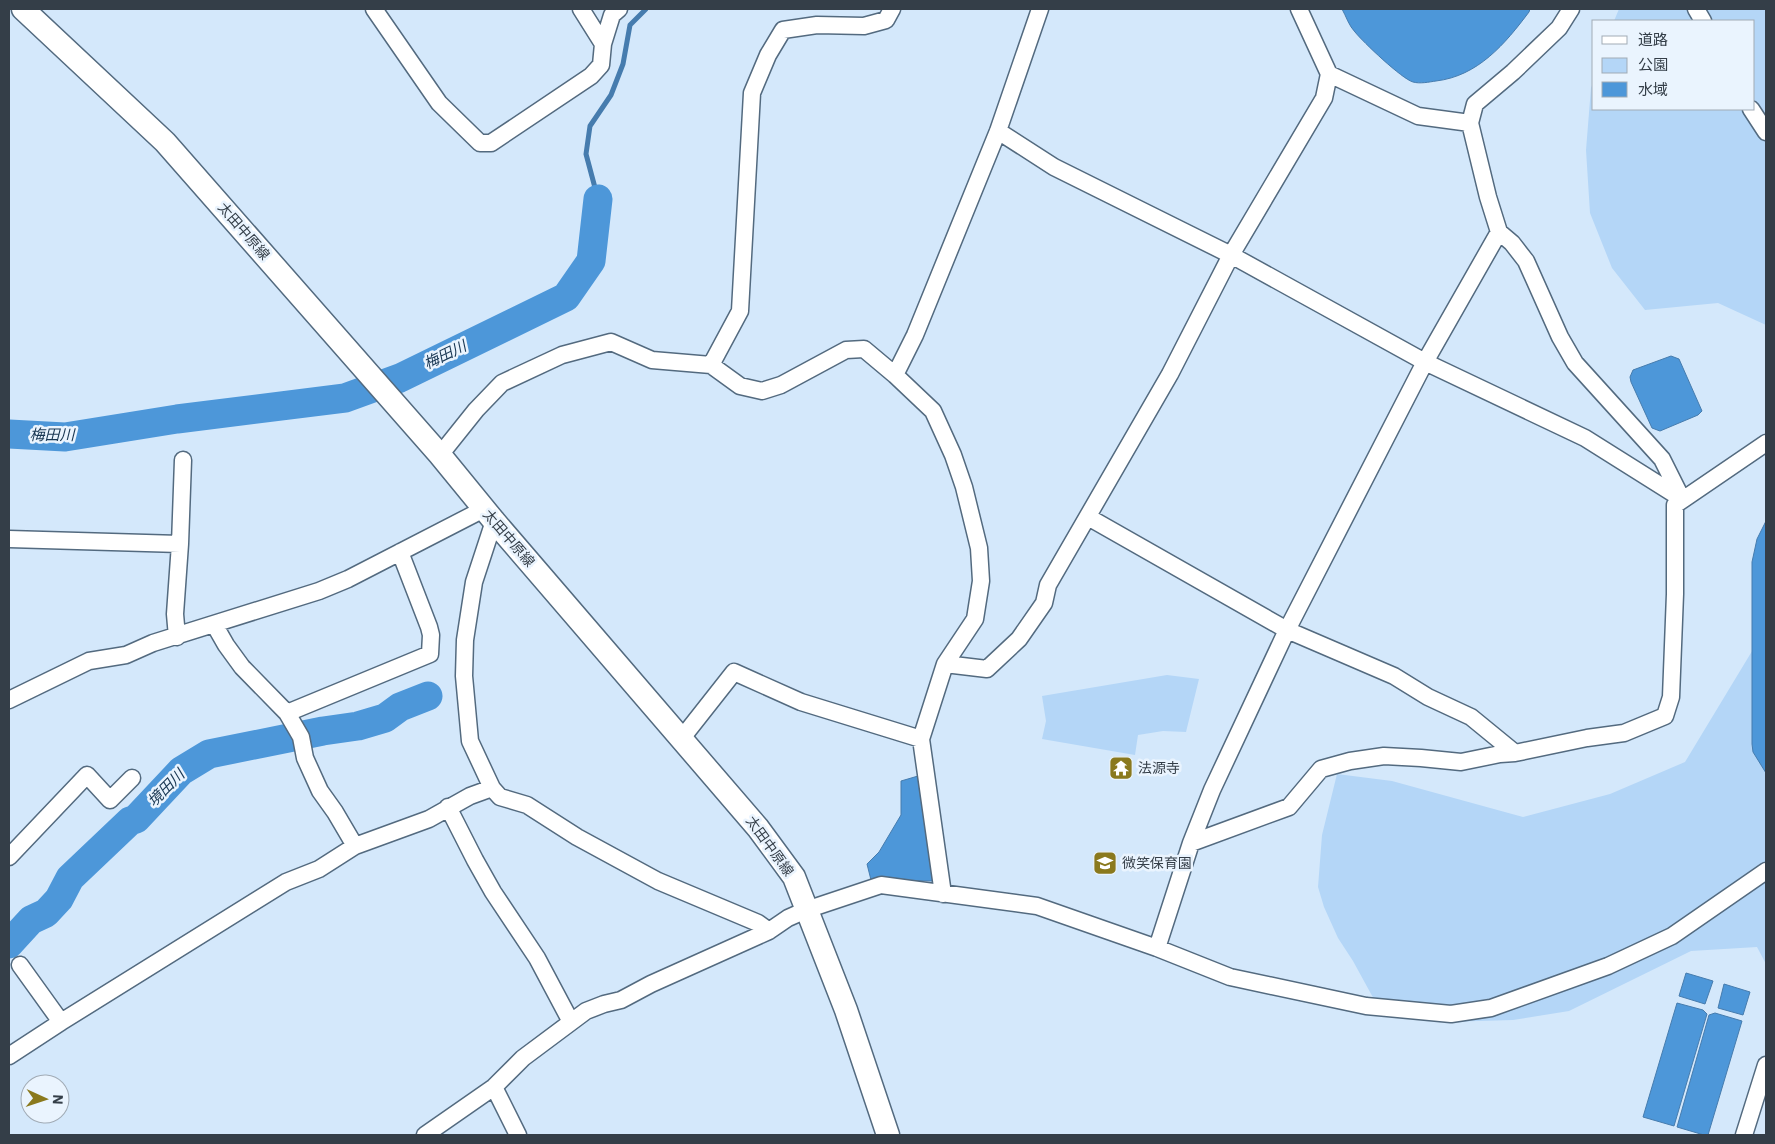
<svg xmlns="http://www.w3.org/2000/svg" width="1775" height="1144" font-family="'IBM Plex Sans','Noto Sans JP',sans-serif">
<rect width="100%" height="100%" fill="#d4e8fb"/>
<path fill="#b4d6f7" d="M 1619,9 L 1766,9 L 1766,325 L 1718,303 L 1645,310 L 1612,268 L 1590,213 L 1586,150 L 1591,88 L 1594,80 L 1594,109 L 1754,109 L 1754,21 L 1614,21 Z
M 1766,628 L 1766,964 L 1757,947 L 1691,951 L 1569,1011 L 1513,1020 L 1444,1022 L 1376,1003 L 1353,961 L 1338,938 L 1324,907 L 1318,887 L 1322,835 L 1337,774 L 1392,781 L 1523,817 L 1610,794 L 1685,762 Z
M 1167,675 L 1199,679 L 1186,732 L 1163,731 L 1138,735 L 1135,755 L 1042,739 L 1046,721 L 1042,696 Z"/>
<path fill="#4d97d9" stroke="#467cae" d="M 1342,9 L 1530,9 L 1529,12 C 1505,44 1478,76 1436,81 C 1429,82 1420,84 1413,82 C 1402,79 1363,42 1355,32 C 1349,26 1346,16 1342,9 Z
M 1671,356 L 1679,359 L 1702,411 L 1698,415 L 1660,431 L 1652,428 L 1631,382 L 1630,377 L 1633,370 Z
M 1766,521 L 1766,773 L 1753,752 L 1752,744 L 1752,562 L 1757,539 Z
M 918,776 L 933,881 L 871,880 L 867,864 L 879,852 L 901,815 L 901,781 Z
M 1686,973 L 1713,981 L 1705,1004 L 1679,996 Z
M 1724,984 L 1750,992 L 1743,1015 L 1718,1008 Z
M 1677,1003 L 1703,1010 L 1707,1014 L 1674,1126 L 1643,1117 Z
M 1715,1013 L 1742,1021 L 1708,1135 L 1704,1135 L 1677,1127 L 1709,1015 Z"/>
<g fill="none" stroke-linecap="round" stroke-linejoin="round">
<path stroke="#467cae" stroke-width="5" d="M 598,199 L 586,154 L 590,126 L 611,95 L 623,64 L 630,25 L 646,9"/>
<path stroke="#4d97d9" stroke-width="29" d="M 9,434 L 65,437 L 177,419 L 345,398 L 400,378 L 566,297 L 591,261 L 598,199
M 9,944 L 31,920 L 46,913 L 59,899 L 70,878 L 130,821 L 136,819 L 181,771 L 209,754 L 323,731 L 358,726 L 385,718 L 400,707 L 428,696"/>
<g stroke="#536a7f" stroke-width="19">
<path id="street" d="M 374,9 L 439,103 L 480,143 L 491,143 L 591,76 L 601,65 L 603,44 L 612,15 L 619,9
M 581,9 L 603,44
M 1571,9 L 1559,28 L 1513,72 L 1475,104 L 1470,123 L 1488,197 L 1499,232 L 1512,243 L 1526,261 L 1560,337 L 1575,363 L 1662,459 L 1682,499
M 1696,9 L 1703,21
M 1329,74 L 1418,116 L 1470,123
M 1751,109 L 1766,132
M 998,131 L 1054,167 L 1231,255 L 1425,362 L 1585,438 L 1682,499
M 711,365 L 740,311 L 752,93 L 768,55 L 783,30 L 817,25 L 864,26 L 886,20 L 892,9
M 895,375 L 915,335 L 998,131 L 1040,9
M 440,455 L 476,410 L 502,383 L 562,355 L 611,342 L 652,360 L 711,365 L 740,386 L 762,391 L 781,385 L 846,350 L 864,349 L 895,375 L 933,411 L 953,455 L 964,487 L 979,548 L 981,581 L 975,619 L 945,664 L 921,739 L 943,894
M 1088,517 L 1287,630 L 1394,676 L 1428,697 L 1471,717 L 1515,753
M 494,521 L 474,582 L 465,640 L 464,676 L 470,741 L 492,788 L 500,797 L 527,805 L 577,837 L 658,881 L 758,923 L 769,931
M 9,539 L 180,544
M 214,624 L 226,645 L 242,667 L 287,713 L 301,737 L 305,758 L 320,791 L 335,812 L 355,846
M 177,637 L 175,614 L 180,544 L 183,460
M 945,664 L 987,669 L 1019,639 L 1044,603 L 1048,585 L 1170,374 L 1231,255 L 1324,98 L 1329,74 L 1299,9
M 9,700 L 89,661 L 126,655 L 153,643 L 319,591 L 348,579 L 484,509
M 287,713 L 430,654 L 431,635 L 429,627 L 400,552
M 682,738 L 734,672 L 801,702 L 921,739
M 448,807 L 475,860 L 493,892 L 537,958 L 571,1022
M 1191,843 L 1289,807 L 1321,769 L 1350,761 L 1384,756 L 1421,758 L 1461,762 L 1500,754 L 1515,753 L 1587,738 L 1624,733 L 1665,716 L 1671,697 L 1675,594 L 1675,505 L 1766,443
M 9,857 L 87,775 L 110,800 L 132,778
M 1157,948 L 1191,843 L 1212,790 L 1287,630 L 1425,362 L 1499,232
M 20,965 L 61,1022
M 9,1056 L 61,1022 L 286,882 L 319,869 L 355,846 L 429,819 L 470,796 L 492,788
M 494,1087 L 518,1135
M 425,1135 L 494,1087 L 523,1058 L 586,1011 L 604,1004 L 621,1000 L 651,984 L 769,931 L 788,918 L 806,910 L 881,885 L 1037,906 L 1157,948 L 1230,977 L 1366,1006 L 1451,1014 L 1491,1008 L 1608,966 L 1672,936 L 1766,871
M 1744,1135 L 1766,1065"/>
</g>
<g stroke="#536a7f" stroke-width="25">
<path id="secondary" d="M 23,9 L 165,142 L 440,455 L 494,521 L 758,828 L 794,877 L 846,1010 L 888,1135"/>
</g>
<use href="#street" stroke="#fff" stroke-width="16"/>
<use href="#secondary" stroke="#fff" stroke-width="22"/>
</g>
<defs>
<g id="temple-square" transform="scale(1.25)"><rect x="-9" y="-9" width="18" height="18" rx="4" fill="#8a791d" stroke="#eaf4fe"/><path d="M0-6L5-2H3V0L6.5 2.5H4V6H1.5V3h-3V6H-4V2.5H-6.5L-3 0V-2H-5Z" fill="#fff"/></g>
<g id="school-square" transform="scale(1.25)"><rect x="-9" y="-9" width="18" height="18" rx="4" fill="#8a791d" stroke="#eaf4fe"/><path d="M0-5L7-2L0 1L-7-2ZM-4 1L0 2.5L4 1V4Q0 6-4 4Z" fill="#fff"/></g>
</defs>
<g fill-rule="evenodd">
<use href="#temple-square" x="1121" y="768"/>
<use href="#school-square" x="1105" y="863"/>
</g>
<g text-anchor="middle" stroke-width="5" stroke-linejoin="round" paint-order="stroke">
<g font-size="14" fill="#343e48" stroke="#eaf4fe">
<text transform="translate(244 231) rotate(49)" y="5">太田中原線</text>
<text transform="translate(509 538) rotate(49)" y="5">太田中原線</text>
<text transform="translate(770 846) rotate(54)" y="5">太田中原線</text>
</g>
<g font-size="14" fill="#343e48" stroke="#eaf4fe" text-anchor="start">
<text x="1138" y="773">法源寺</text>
<text x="1122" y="868">微笑保育園</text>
</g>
<g font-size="15" font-style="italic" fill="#183652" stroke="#eaf4fe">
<text transform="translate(445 355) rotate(-26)" y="5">梅田川</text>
<text x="52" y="440">梅田川</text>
<text transform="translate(166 788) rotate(-45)" y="5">境田川</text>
</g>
</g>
<rect width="1775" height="1144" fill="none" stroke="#343e48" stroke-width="20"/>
<rect x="1592" y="20" width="162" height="90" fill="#eaf4fe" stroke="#a1abb5"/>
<rect x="1602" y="36" width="25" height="8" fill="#ffffff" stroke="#a1abb5"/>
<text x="1638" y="45" font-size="15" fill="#343e48">道路</text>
<rect x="1602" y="58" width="25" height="15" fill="#b4d6f7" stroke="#a1abb5"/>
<text x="1638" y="70" font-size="15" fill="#343e48">公園</text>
<rect x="1602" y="82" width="25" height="15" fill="#4d97d9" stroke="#a1abb5"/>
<text x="1638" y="95" font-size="15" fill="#343e48">水域</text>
<g transform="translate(45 1099) rotate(93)"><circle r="24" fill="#eaf4fe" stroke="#a1abb5"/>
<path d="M0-4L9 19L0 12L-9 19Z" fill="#8a791d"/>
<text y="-8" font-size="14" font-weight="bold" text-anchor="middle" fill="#343e48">N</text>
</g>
</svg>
